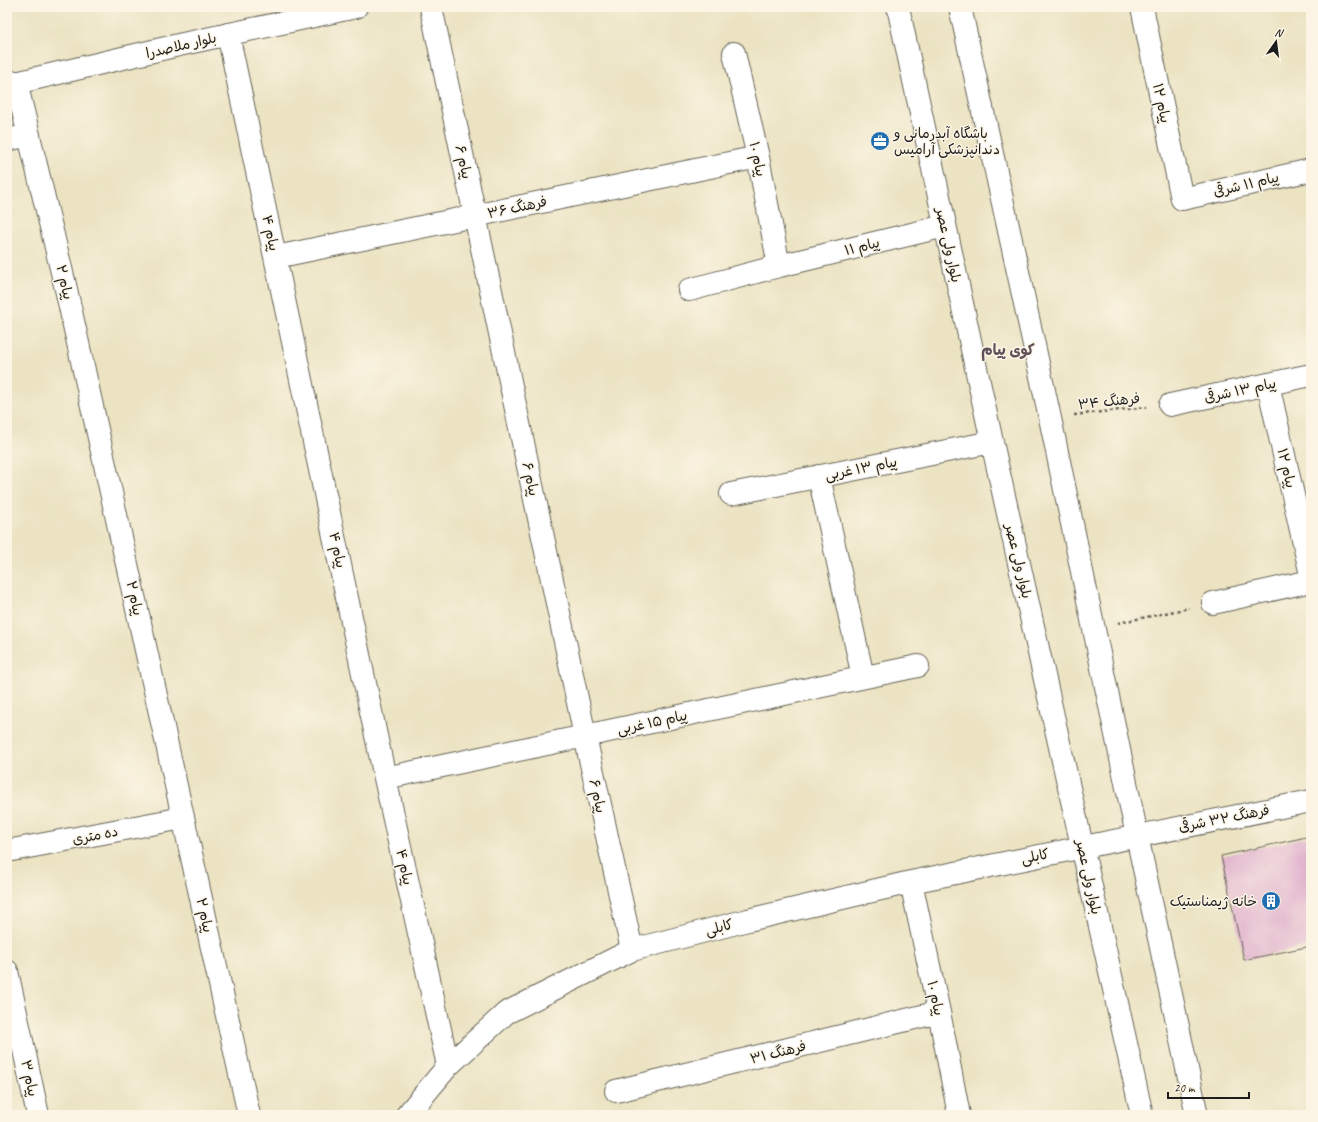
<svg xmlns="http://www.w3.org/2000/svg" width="1318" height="1122" font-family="Caveat,'Playpen Sans Arabic',sans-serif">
<rect width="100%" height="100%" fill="#fcf5e5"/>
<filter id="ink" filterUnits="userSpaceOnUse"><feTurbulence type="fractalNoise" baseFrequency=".025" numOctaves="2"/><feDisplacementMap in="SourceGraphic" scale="8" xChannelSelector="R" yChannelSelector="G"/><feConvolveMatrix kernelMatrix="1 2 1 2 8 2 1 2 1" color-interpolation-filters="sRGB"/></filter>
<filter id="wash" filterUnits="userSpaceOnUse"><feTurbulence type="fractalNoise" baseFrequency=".012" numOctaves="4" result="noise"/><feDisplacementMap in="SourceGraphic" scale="16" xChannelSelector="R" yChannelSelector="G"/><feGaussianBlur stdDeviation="0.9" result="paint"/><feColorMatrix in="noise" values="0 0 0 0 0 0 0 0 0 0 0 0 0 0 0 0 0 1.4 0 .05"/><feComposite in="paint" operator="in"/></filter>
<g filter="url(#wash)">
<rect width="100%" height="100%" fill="#ebe3c2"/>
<g id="blocks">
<path fill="#e1b5ce" d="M 1311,836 L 1311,946 L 1244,960 L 1221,856 Z"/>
</g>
</g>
<g filter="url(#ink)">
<use href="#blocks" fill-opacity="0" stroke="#646256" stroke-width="1"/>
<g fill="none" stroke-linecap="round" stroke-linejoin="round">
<g stroke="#646256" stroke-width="24">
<path id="minor" d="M 431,7 L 585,736 L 632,950
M 1142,7 L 1182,199 L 1311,170
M 228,34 L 385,778 L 448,1066
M 734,53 L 758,157 L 779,266
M 16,82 L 66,289 L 249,1115
M 7,140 L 29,135
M 276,257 L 758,157
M 689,290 L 779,266 L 945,226
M 1268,384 L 1311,575
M 1170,405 L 1311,375
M 819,476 L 863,677
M 731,494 L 992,442
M 1213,603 L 1311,581
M 385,778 L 918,666
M 7,851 L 183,818
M 911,882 L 939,1012 L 959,1115
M 7,971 L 38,1115
M 616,1091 L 939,1012
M 407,1115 L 448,1066 L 506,1013 L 632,950 L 748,920 L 911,882 L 1311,801"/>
</g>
<g stroke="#646256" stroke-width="24">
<path id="major" d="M 898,7 L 992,442 L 1142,1115
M 960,7 L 1050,418 L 1140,850 L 1197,1115
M 7,85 L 183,44 L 356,7"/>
</g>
<path stroke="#646256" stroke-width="2.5" stroke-dasharray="3 3" stroke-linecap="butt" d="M 1074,415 L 1147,407
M 1118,623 L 1189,608"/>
<use href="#minor" stroke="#fff" stroke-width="22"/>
<use href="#major" stroke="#fff" stroke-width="22"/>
</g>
</g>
<defs>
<g id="office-disc" transform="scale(1)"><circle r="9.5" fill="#1f6fb2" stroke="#fcf5e5"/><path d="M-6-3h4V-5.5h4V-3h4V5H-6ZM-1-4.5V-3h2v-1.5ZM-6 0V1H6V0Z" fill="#fff"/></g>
<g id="building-disc" transform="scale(1)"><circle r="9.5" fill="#1f6fb2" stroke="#fcf5e5"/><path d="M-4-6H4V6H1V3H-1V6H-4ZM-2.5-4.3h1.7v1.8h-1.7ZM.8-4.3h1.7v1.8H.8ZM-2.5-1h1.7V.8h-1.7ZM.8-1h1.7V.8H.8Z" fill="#fff"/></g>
</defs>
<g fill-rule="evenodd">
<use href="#office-disc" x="880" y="141"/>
<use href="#building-disc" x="1271" y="901"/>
</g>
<g text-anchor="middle" stroke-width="3" stroke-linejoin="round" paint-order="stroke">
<g font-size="14" fill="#1c1c1c" stroke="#fcf5e5">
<text transform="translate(181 45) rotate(-13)" y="5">بلوار ملاصدرا</text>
<text transform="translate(1162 103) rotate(78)" y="5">پیام ۱۲</text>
<text transform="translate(758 159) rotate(78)" y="5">پیام ۱۰</text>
<text transform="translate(464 162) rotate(78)" y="5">پیام ۶</text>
<text transform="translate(1246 184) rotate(-13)" y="5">پیام ۱۱ شرقی</text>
<text transform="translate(517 207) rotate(-12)" y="5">فرهنگ ۳۶</text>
<text transform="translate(271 233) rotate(78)" y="5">پیام ۴</text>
<text transform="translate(949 245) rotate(78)" y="5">بلوار ولی عصر</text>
<text transform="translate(862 246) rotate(-14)" y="5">پیام ۱۱</text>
<text transform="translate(65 282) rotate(77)" y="5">پیام ۲</text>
<text transform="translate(1240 390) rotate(-12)" y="5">پیام ۱۳ شرقی</text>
<text transform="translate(1109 401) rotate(-6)" y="5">فرهنگ ۳۴</text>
<text transform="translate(861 468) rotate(-11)" y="5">پیام ۱۳ غربی</text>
<text transform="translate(1287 468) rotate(77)" y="5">پیام ۱۲</text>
<text transform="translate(531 479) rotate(78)" y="5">پیام ۶</text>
<text transform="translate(338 550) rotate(78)" y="5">پیام ۴</text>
<text transform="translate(1019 561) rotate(77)" y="5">بلوار ولی عصر</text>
<text transform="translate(135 598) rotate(78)" y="5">پیام ۲</text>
<text transform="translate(652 722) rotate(-12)" y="5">پیام ۱۵ غربی</text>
<text transform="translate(598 796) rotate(78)" y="5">پیام ۶</text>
<text transform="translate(1224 818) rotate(-11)" y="5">فرهنگ ۳۲ شرقی</text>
<text transform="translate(95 835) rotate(-11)" y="5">ده متری</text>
<text transform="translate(1035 856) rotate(-12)" y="5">کابلی</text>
<text transform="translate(405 867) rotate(78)" y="5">پیام ۴</text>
<text transform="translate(1089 877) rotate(78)" y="5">بلوار ولی عصر</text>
<text transform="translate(205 915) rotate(78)" y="5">پیام ۲</text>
<text transform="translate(719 927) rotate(-15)" y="5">کابلی</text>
<text transform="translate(936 998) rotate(78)" y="5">پیام ۱۰</text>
<text transform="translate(778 1052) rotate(-14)" y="5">فرهنگ ۳۱</text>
<text transform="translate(30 1078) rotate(78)" y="5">پیام ۳</text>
</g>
<g font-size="14" fill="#1c1c1c" stroke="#fcf5e5" text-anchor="start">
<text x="894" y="138">باشگاه آبدرمانی و<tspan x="894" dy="16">دندانپزشکی آرامیس</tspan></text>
<text x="1257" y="906" text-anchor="end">خانه ژیمناستیک</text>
</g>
<g font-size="15" font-weight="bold" fill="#61525a" stroke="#fcf5e5">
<text x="1008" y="355">کوی پیام</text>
</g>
</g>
<rect width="1318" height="1122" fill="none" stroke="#fcf5e5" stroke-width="24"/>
<g transform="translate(1276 42) rotate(14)" stroke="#fcf5e5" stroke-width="3" paint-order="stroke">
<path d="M0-3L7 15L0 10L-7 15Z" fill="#1c1c1c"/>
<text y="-6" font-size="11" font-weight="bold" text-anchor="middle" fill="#1c1c1c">N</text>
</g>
<path d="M1168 1092v6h81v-6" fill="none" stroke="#1c1c1c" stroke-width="2"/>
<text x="1174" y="1092" font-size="12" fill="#1c1c1c" stroke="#fcf5e5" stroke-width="3" paint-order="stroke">20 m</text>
</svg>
